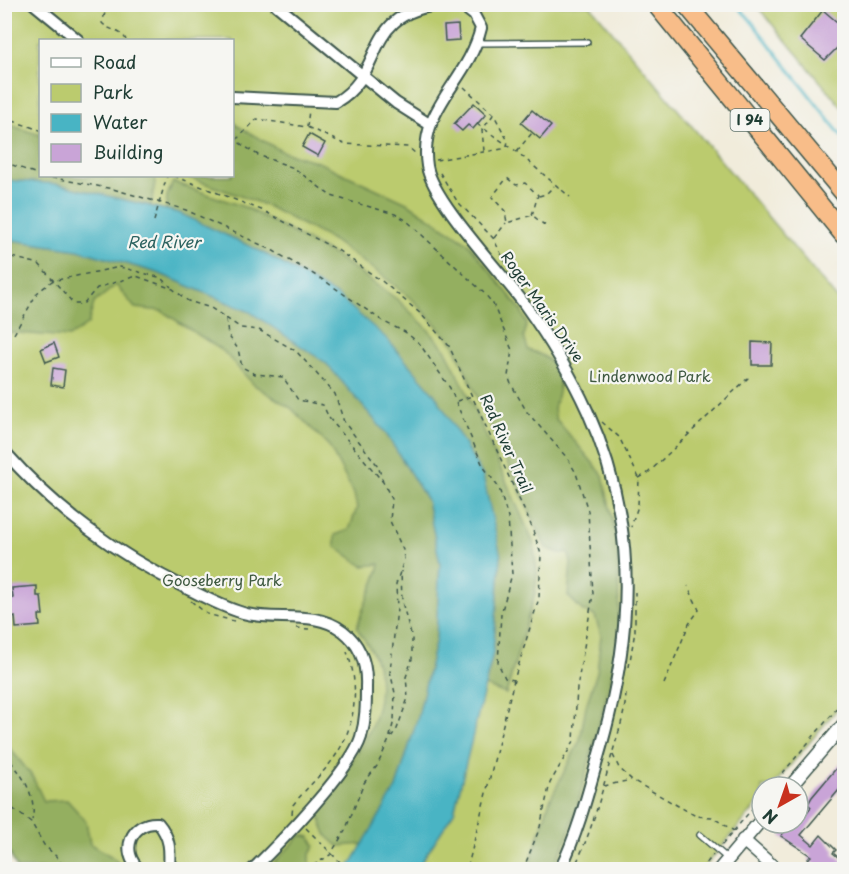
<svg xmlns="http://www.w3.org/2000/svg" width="849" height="874" font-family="'Playpen Sans',sans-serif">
<rect width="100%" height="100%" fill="#f6f6f2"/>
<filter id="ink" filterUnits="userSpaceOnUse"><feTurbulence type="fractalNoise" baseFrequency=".0167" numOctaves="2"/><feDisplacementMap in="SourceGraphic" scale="12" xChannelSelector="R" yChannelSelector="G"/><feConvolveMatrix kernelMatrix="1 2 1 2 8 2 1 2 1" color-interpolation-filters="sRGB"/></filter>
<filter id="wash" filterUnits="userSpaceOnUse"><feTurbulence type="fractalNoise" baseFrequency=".008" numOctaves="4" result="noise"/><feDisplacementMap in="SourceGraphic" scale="24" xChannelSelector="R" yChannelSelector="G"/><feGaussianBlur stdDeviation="1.35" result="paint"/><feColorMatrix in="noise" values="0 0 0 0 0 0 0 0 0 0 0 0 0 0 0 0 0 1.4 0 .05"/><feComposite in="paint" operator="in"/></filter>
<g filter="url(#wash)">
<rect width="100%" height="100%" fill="#f1ecdb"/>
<path fill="#bbcb6e" stroke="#6d8451" stroke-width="1.5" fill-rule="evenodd" d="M 4,5 L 590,5 L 844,307 L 844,701 L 772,787 L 762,787 L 762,799 L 703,869 L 417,869 L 454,812 L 493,653 L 501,556 L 436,396 L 262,252 L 179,213 L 57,184 L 5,180 ZM 40,40 L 232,40 L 232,176 L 40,176 Z
M 756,5 L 844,5 L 844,110 Z
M 5,239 L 78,250 L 158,273 L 427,500 L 365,844 L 348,869 L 17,869 L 5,842 Z"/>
<path fill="#94af61" stroke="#5a764a" stroke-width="1.5" d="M 233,118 L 236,125 L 281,151 L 318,162 L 409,204 L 468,243 L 521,310 L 527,324 L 524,337 L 528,350 C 546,355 561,365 559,386 C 558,400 551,405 556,419 L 603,475 L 618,546 L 619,634 L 611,679 L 577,807 L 565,843 L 552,869 L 528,869 L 550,800 L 580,740 L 586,706 L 597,672 L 601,635 L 595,616 L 583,611 L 568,596 L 571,562 L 568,552 L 560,553 L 546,548 L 453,343 L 415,302 L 383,276 L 332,240 L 265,205 L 185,176 L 232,176 Z
M 4,123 L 40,135 L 40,176 L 156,176 L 151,206 L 57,184 L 5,180 Z
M 173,182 L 247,208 L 334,255 L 398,300 L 425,326 L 445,349 L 464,386 L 533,542 L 537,574 L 535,593 L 506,694 L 485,686 L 493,653 L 501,556 L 338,296 L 262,252 L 179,213 L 166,210 L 167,196 Z
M 5,239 L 78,250 L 158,273 L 250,312 L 326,363 L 385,432 L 427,500 L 440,563 L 436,639 L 418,717 L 396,788 L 365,844 L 338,846 L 327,836 L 316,809 C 348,767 397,714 374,656 C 370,646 362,637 357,628 C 362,605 375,587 380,564 L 363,566 L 335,546 L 335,535 L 349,530 L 357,508 L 354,494 L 329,446 L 291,408 L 254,385 L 223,351 L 162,311 L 135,308 L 116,285 L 94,303 L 88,324 L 69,337 L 5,332 Z
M 5,742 L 32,776 L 44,801 L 67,800 L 86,821 L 90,844 L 111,856 L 125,869 L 17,869 L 5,842 Z
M 301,835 L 310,837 L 315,846 L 310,854 L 310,869 L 268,869 Z"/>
<path fill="#48b4c4" stroke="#34787c" stroke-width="1.5" d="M 5,180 L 57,184 L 179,213 L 262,252 L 338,296 L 386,338 L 436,396 L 483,476 L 501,556 L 493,653 L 454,812 L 417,869 L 348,869 L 396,788 L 418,717 L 436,639 L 440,563 L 427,500 L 385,432 L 326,363 L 250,312 L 158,273 L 78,250 L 5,239 Z"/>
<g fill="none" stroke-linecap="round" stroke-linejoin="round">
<path stroke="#48b4c4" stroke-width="3" d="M 735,4 L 748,17 L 844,139"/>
</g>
<g id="blocks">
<path fill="#c9a4d7" d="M 823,10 L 844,28 L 844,41 L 825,60 L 800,39 Z
M 458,25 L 459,40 L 445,41 L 444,26 Z
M 474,103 L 486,114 L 473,129 L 468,125 L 462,131 L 454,124 Z
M 532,110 L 551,126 L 540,139 L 521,123 Z
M 309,134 L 325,143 L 318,156 L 302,147 Z
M 752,342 L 772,343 L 771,365 L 752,365 Z
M 54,343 L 59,357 L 46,362 L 41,349 Z
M 53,368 L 65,370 L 63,387 L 51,385 Z
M 37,586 L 37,596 L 41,596 L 43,615 L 39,615 L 40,626 L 16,628 L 15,617 L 11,618 L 9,599 L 13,598 L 12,588 Z
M 844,759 L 844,784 L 801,835 L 813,845 L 821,835 L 836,850 L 833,853 L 844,862 L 844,870 L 832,870 L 829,866 L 820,870 L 808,859 L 811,856 L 781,836 L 791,823 L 798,823 L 811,807 L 808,804 L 812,797 Z"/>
</g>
</g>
<g filter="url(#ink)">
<use href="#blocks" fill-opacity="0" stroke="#3e574d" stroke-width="1.5"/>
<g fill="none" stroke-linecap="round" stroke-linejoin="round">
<g stroke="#3e574d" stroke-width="8">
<path id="service" d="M 477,43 L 587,42
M 844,82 L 844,96
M 700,835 L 728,859"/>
</g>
<g stroke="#3e574d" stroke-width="14">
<path id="minor" d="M 34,4 L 78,40
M 275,4 L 396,103 L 429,124
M 460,4 L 474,15 L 481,28 C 468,82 418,108 427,166 C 432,200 502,273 525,305 C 629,450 649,576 601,747 C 589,789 579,830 560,870
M 232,97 L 336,102 C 389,71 359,12 445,4
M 4,451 C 58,512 115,553 188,589 C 207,598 226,609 247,614 C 278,621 316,610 343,631 C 361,645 367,666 366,687 C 366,704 366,720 361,737 C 351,770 279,844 252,870
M 140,870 C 119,852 131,821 158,823 C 171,838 170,851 169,870"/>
</g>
<g stroke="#3e574d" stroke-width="15">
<path id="tertiary" d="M 790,787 L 844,724
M 743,840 L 777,870
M 719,870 L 762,819"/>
</g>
<g stroke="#3e574d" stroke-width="21">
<path id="motorway" d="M 656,4 L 844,235
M 686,4 L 844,193"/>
</g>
<path stroke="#3e574d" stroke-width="1.5" stroke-dasharray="4.5 4.5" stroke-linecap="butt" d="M 90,4 L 105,13 L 102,23 C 109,31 122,30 126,40
M 4,118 L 40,130
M 477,124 L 516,151 L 570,197
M 307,127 L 309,110
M 232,138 L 258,155 L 294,168 L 331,196 L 395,214 L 406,220 L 485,294 L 493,304 L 512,350 L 508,376 L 511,384 L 527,412 L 568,459 L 576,473 L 588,511 L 593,594 L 577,688 L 574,741 L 550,783 L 540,827 L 523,870
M 236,140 L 257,119 L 307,127 L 344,144 L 408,147 L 415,153
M 484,151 L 482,130 L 493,115
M 517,151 L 532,133
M 436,160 L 502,149 L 507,146 L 508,141 L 494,115 L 464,87
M 4,162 L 40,175
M 440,173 L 457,201 L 493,238 L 507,265
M 43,176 L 113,189 L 186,210 L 272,250 L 325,281 L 384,322 L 405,332 L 419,343 L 450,388 L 483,466 L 499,488 L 508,518 L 512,574 L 501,614 L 498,663 L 505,678 L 514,680
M 174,176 L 264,211 L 339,251 L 383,282 L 421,314 L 449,346 L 531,525 L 541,554 L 539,598 L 514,680 L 467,870
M 539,196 L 546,194 L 554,186
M 532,215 L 538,195 L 525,183 L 516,185 L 507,178 L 492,197 L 505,211 L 507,223 L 532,215 L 547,227
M 154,221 L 167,176
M 494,238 L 506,223
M 4,255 L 39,264 L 74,304 L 83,304 L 97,288 L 136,276 L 173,289 L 188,301 L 211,308 L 241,328 L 259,330 L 296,351 L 335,394 L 344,422 L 378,466 L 383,481
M 226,319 L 228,335 L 238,349 L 242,367 L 255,374 L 283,377 L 298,400 L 323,405 L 329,418 L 383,482 L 392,499 L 390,521 L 403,550 L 404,560 L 396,584 L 397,609 L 390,671 L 395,693 L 394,720 L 389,740 L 377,766 L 364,783 L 345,831 L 330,855 L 306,870
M 14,334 L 37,293 L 52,281 L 120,267 L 162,278 L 171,287
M 457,401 L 472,396
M 602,422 L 619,437 L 639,478 L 638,506 L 631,527
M 639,478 L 648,473 L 748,378 L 748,374
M 191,601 L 207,614 L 234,621
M 296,628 L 309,629
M 629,667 L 635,631 L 635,592
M 664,684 L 689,624 L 699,610 L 688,586
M 391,737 L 397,729 L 408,698 L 406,677 L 412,659 L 412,638 L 402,602 L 401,571
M 4,755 C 21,770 38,798 32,820
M 613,755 L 619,768 L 632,780 L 696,816 L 712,817 L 734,831
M 604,786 L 631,780
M 771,787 L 844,700
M 4,794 L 9,806 L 31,822 L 44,845 L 59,859 L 65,870
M 292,814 L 293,805 C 306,788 324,773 336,755 C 356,725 360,685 347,652
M 306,828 L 348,870
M 722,845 L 762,797
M 64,867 L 72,870
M 573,870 C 591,834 601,796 611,758 C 617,736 626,714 626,690
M 701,870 L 713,855"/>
<use href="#service" stroke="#fff" stroke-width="5"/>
<use href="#minor" stroke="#fff" stroke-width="10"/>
<use href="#tertiary" stroke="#fff" stroke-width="12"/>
<use href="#motorway" stroke="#f8bd89" stroke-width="18"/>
</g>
</g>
<g text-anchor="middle" stroke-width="4.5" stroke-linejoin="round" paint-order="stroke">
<rect fill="#f6f6f2" stroke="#60746d" stroke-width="1.5" x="730.5" y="109" width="39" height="22" rx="4.5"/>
<g font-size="14" font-weight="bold" fill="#1f3d34">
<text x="750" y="125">I 94</text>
</g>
<g font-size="15" fill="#1f3d34" stroke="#f6f6f2">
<text transform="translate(542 307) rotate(55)" y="5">Roger Maris Drive</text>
<text transform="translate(506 444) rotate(66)" y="5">Red River Trail</text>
</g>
<g font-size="15" fill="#3e5940" stroke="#f6f6f2">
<text x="650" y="382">Lindenwood Park</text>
<text x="222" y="586">Gooseberry Park</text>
</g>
<g font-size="16" font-style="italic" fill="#2b615f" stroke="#f6f6f2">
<text x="164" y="248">Red River</text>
</g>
</g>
<rect width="849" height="874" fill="none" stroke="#f6f6f2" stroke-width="24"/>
<rect x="39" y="39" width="195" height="138" fill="#f6f6f2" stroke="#a0aca6" stroke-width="1.5"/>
<rect x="51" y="58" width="30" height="9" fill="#ffffff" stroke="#a0aca6" stroke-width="1.5"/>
<text x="93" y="69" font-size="18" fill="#1f3d34">Road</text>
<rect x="51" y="84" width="30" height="18" fill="#bbcb6e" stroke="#a0aca6" stroke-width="1.5"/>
<text x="93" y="99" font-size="18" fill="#1f3d34">Park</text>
<rect x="51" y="114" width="30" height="18" fill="#48b4c4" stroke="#a0aca6" stroke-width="1.5"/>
<text x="93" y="129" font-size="18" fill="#1f3d34">Water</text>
<rect x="51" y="144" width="30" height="18" fill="#c9a4d7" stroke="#a0aca6" stroke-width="1.5"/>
<text x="93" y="159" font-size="18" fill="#1f3d34">Building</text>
<g transform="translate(780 805) rotate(220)"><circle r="28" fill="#f6f6f2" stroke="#a0aca6" stroke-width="1.5"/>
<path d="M0-4.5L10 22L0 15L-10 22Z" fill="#c8321e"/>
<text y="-9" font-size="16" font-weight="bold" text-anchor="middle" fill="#1f3d34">N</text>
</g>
</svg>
